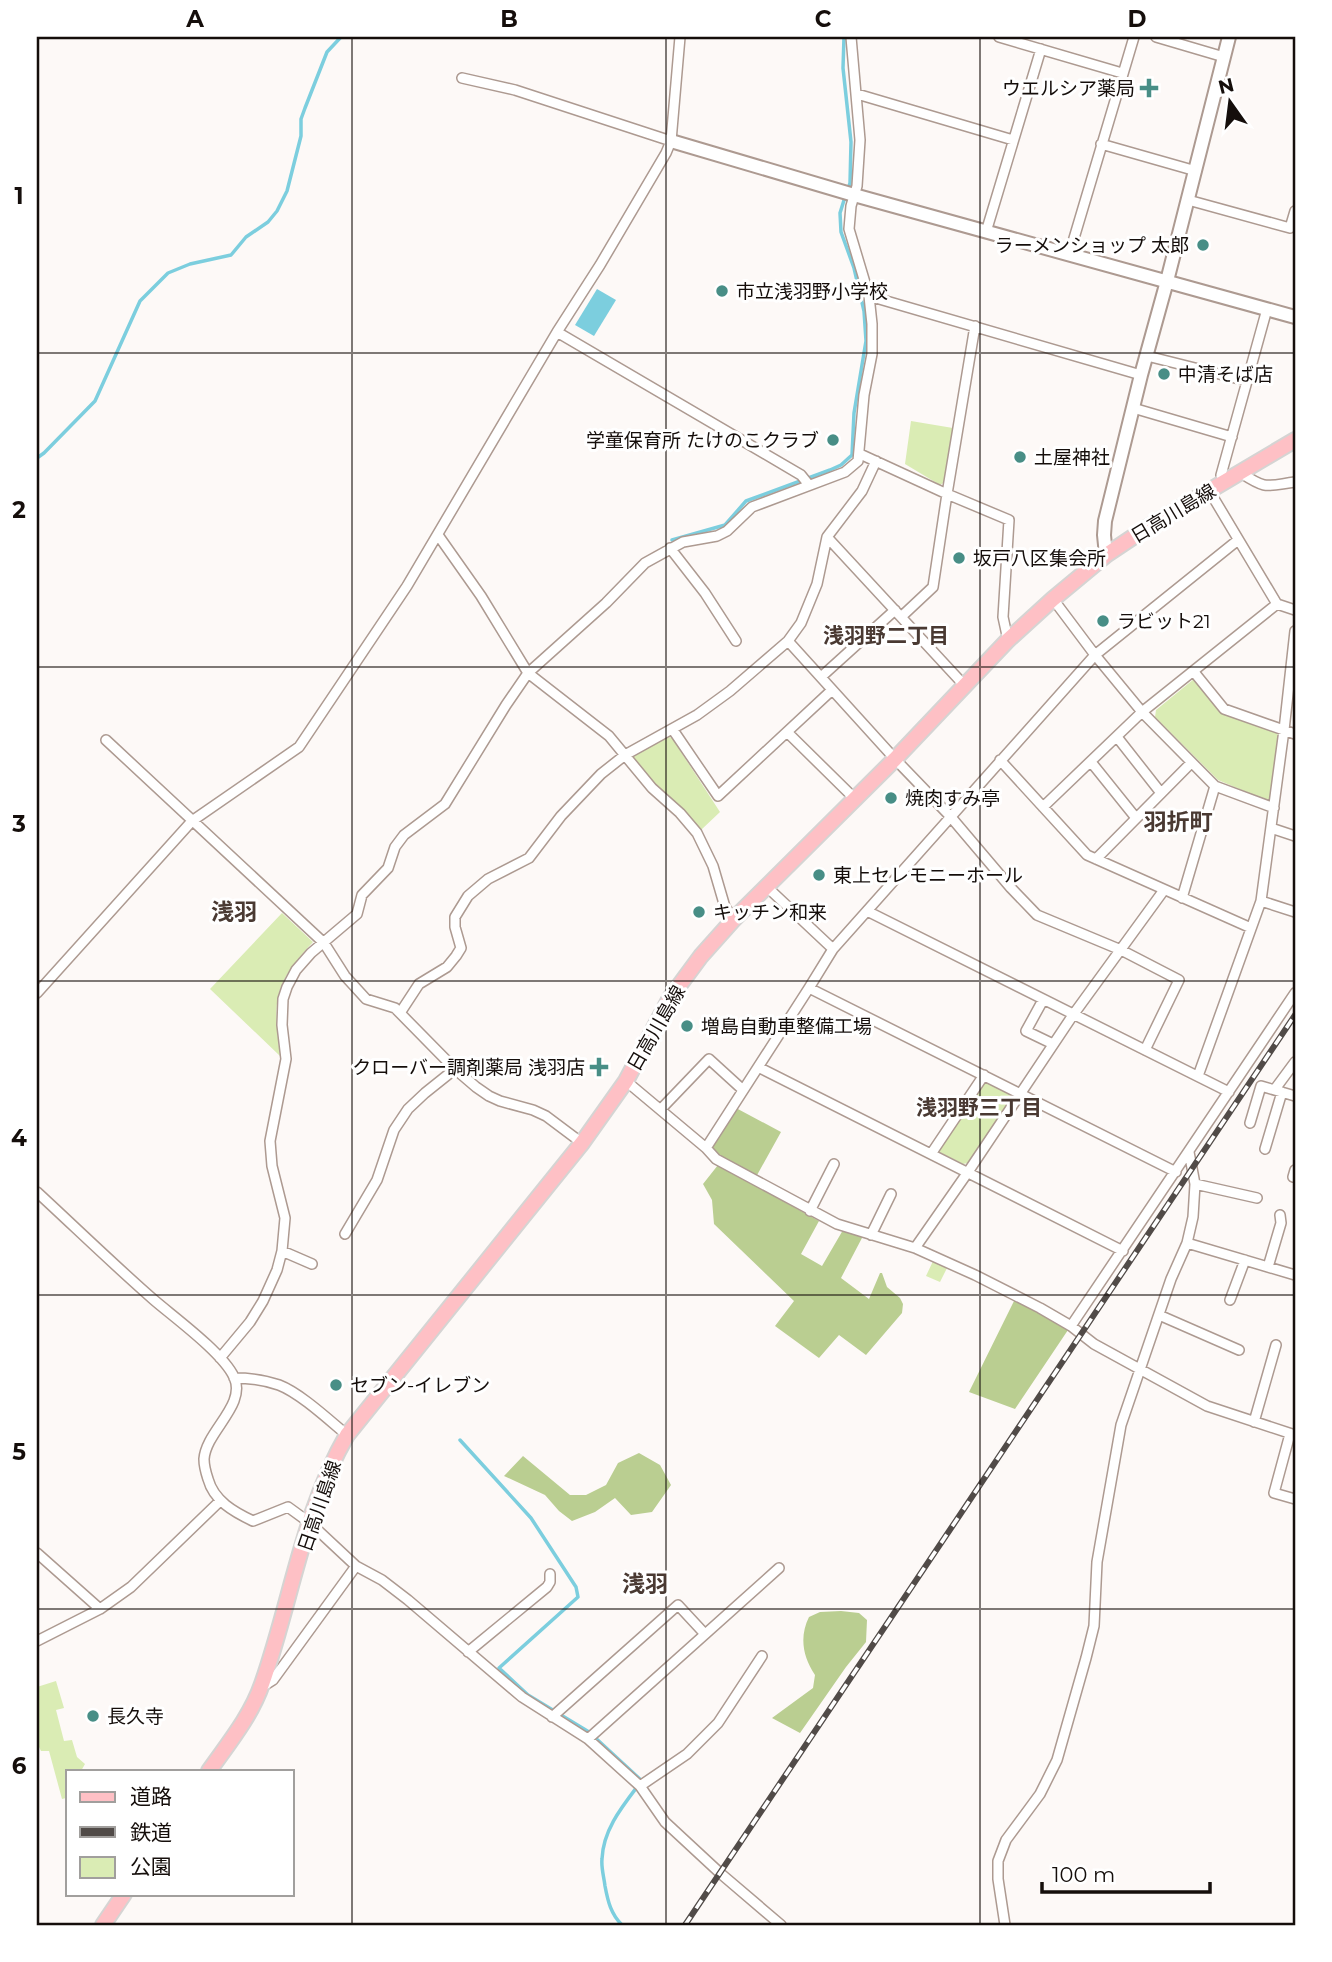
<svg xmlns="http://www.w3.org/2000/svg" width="1332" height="1962" font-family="Montserrat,'Noto Sans JP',sans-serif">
<rect width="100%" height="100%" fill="#fdf9f7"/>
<path fill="#daecb4" d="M 911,421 L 953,428 L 945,482 L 940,485 L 905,464 Z
M 1194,679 L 1222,713 L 1278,733 L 1270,802 L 1218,780 L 1155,717 L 1156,710 Z
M 669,737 L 672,738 L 720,812 L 701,830 L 681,808 L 656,787 L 632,759 L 633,756 Z
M 282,913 L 313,942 C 273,985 273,999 280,1056 L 210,989 Z
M 986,1081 L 1011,1094 L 1012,1098 L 968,1163 L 963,1164 L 939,1152 L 938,1149 L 983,1083 Z
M 934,1259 L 948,1266 L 940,1282 L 926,1276 Z
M 56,1681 L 64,1708 L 56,1710 L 64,1741 L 72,1740 L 77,1757 L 85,1764 L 81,1771 L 68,1771 L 68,1793 L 66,1798 L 62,1799 L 49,1751 L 41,1751 L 37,1743 L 37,1687 Z"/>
<path fill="#bace91" d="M 736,1108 L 781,1132 L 756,1177 L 719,1156 L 711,1148 Z
M 718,1165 L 819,1221 L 801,1254 L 822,1266 L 843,1230 L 863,1236 L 841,1278 L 869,1299 L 880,1273 L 882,1273 L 887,1287 L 900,1298 L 903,1304 L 902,1313 L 866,1355 L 839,1335 L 819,1358 L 775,1326 L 794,1301 L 714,1224 L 712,1200 L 703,1184 Z
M 1015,1299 L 1044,1314 L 1068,1330 L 1015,1409 L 969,1392 Z
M 639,1453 L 660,1465 L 671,1485 L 652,1512 L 631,1515 L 615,1498 L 595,1512 L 572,1521 L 559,1511 L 545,1495 L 504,1476 L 523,1456 L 570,1495 L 586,1495 L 606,1485 L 618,1463 Z
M 841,1611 L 859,1613 L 867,1620 L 866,1642 L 846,1667 L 800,1733 L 772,1718 L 813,1688 L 815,1675 C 803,1657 799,1637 809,1617 L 820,1612 Z"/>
<path fill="#7ccede" d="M 597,289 L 616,300 L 594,336 L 575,325 Z"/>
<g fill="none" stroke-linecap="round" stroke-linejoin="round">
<path stroke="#7ccede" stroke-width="3.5" d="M 844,37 L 843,68 L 851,142 L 850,183 L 848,189
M 37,458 L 44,453 L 95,401 L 140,301 L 168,273 L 190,264 L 231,255 L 246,237 L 268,222 L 277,211 L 287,191 L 301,136 L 301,119 L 305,108 L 327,52 L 341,37
M 672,540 L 725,525 L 746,501 L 830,470 L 841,465 L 852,455 L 854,413 L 866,341 L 864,311 L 854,268 L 841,232 L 840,213 L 845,197
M 460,1440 L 531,1518 L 576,1587 L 578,1597 L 499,1668 L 528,1695 L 589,1732 L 642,1781
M 622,1925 C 611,1914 608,1902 605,1886 C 604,1877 601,1868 602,1859 C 603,1831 621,1808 637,1787"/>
<g stroke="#ad9a91" stroke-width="12">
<path id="street" d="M 999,37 L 1122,73
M 1156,37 L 1224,57
M 462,78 L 515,90 L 671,141
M 857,94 L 1013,140
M 1101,144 L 1196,171
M 1188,200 L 1290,228 L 1295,211
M 986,232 L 1041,49
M 1069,255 L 1134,37
M 869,296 L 1141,375
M 557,332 L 801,475 L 809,485
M 1147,356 L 1247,381
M 1133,408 L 1232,437
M 860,454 L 947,494 L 975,326
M 1241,473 C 1267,490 1266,486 1295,482
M 1227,481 L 1221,475 L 1267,309
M 1210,492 L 1277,604 L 1295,610
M 438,535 L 481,596 L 528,673 L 609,736 L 652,788 L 680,813 L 697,833 L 713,866 L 725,907 L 734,919
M 827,537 L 901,617 L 933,587 L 947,494 L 1009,520 L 1003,617 L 1008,640
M 670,548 L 705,593 L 736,641
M 1053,599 L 1095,655 L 1142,712 L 1215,786 L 1274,808
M 901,617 L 964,685
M 1295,631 L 1284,730 L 1261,901 L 1295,912
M 788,641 L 895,759 L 950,816 L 1011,888 L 1037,915 L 1121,950 L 1179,980 L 1145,1050
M 1194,672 L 1224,709 L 1295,734
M 821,677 L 895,610
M 673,730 L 718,796 L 832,690
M 787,732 L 855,799
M 1117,737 L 1161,793
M 106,740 L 324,943 L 345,976 L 366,999 L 395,1008 L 455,1069 L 476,1087 L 489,1096 L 500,1101 L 533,1110 L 546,1116 L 582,1143
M 1000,760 L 1087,855 L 1251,928
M 1091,762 L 1136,818
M 1043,807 L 1142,712 L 1277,604
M 1271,828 L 1295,836
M 1096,859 L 1191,763
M 767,887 L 833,949
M 1182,898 L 1215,786
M 867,911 L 1229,1092
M 809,988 L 1176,1172
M 37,993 L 192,821 L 299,747 L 407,586 L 557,332 L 600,265 L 666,153 L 671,141 L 680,37
M 1043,1000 L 1026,1031 L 1053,1044
M 400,1013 L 419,984 L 447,967 L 456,956 L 461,948 L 455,927 L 455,917 L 468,896 L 488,879 L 529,858 L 561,816 L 601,774 L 625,755 L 697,715 L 730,691 L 788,641 L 801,623 L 817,584 L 827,537 L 862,491 L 876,461
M 758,1067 L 1123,1251
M 1198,1076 L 1261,901
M 626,1081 L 706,1148 L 716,1159 L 837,1224 L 915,1248 L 975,1275 L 1040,1308 L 1071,1326 L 1094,1344 L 1207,1406 L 1295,1435
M 1275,1089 L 1295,1062
M 661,1109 L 709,1059 L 743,1090
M 1250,1123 L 1261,1086 L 1295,1096
M 706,1148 L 809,988 L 833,949 L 1095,655 L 1238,540
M 1265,1149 L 1282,1092
M 931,1154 L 984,1075
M 1293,1177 L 1295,1170
M 1195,1184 L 1257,1198
M 37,1192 C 76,1228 114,1265 154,1300 C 175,1318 223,1353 234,1377 C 247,1405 206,1431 204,1459 C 204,1465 206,1473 208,1479 C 214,1501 234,1512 253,1521 L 288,1507 L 310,1523 L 356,1566 L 382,1580 L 408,1600 L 522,1697 L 588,1739 L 640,1786 L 665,1822 L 720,1873 L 781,1925
M 810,1211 L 834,1164
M 345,1234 L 377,1180 L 394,1130 L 408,1109 L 425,1093 L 455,1069
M 871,1235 L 891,1194
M 1187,1243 L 1295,1275
M 915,1248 L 968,1172 L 1073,1015 L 1164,890
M 282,1251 L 312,1264
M 1268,1267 L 1281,1223 L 1280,1215
M 1230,1300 L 1245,1260
M 1159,1315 L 1239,1350
M 1071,1326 L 1295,993
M 220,1358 L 250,1322 L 263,1301 L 277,1270 L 282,1251 L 285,1218 L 272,1166 L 270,1141 L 286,1059 L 282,1025 L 283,999 L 287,987 L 296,970 L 311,953 L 357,914 L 362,895 L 388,868 L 395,847 L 404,835 L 445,804 L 506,705 L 528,673 L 606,603 L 645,563 L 683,542 L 717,536 L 727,531 L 752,507 L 845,472 L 858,461 L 864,395 L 872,354 L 872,324 L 869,296 L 849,229 L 851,206 L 857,186 L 860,140 L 851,37
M 234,1378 C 248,1378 265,1380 279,1385 C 300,1393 329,1420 347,1435
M 1254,1422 L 1276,1345
M 1290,1434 L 1274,1493 L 1295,1499
M 37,1553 L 100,1609
M 37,1641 L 100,1609 L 131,1587 L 220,1501
M 468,1652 L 547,1587 L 550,1582 L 550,1574
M 262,1687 L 273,1680 L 356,1566
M 552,1717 L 678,1605 L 704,1633
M 588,1739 L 779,1568
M 640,1786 L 687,1754 L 718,1723 L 762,1656
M 1005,1925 L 998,1879 L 998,1861 L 1006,1840 L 1040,1794 L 1057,1760 L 1086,1658 L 1094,1626 L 1097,1562 L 1121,1425 L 1171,1279 L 1187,1243 L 1193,1217 L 1195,1184 L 1189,1152"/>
</g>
<g stroke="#ad9a91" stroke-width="16">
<path id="secondary" d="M 671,141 L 854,195 L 1295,317
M 1106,555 L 1104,535 L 1105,521 L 1141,375 L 1167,281 L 1229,37"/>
</g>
<g stroke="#d5d4d3" stroke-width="18">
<path id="primary" d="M 209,1771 C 228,1744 251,1716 262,1684 C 291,1602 303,1511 347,1435 L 582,1143 L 626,1081 L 670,998 L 701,956 L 734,919 L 895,759 L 1008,640 L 1053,599 L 1106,555 L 1148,527 L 1295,440
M 103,1925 L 124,1894"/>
</g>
<use href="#street" stroke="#fff" stroke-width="9"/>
<use href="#secondary" stroke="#fff" stroke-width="12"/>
<use href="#primary" stroke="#fec0c5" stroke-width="14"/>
<g stroke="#514b48" stroke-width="6">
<path id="rail" d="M 685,1925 L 1295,1015"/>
</g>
<use href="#rail" stroke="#fff" stroke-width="3.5" stroke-dasharray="10" stroke-linecap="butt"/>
</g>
<path fill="none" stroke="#150e0b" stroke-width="2" stroke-opacity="0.55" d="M 352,37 L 352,1925M 666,37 L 666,1925M 980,37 L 980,1925M 37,353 L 1295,353M 37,667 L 1295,667M 37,981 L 1295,981M 37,1295 L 1295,1295M 37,1609 L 1295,1609"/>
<g fill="#488e86" stroke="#fff" stroke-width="2.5">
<path d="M1145.5 77.5h7v7h7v7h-7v7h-7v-7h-7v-7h7z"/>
<circle cx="1203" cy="245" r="7"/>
<circle cx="722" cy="291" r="7"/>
<circle cx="1164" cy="374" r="7"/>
<circle cx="833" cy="440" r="7"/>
<circle cx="1020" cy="457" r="7"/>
<circle cx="959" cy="558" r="7"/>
<circle cx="1103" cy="621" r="7"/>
<circle cx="891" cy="798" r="7"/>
<circle cx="819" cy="875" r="7"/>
<circle cx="699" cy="912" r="7"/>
<circle cx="687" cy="1026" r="7"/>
<path d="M595.5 1056.5h7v7h7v7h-7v7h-7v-7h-7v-7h7z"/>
<circle cx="336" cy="1385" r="7"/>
<circle cx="93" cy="1716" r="7"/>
</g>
<g text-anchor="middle" stroke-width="6" stroke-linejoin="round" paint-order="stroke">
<g font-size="19" fill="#150e0b" stroke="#fff" text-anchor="start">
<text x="1135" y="95" text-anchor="end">ウエルシア薬局</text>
<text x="1189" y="252" text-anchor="end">ラーメンショップ 太郎</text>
<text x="736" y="298">市立浅羽野小学校</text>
<text x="1178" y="381">中清そば店</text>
<text x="819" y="447" text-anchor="end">学童保育所 たけのこクラブ</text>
<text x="1034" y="464">土屋神社</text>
<text x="973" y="565">坂戸八区集会所</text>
<text x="1117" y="628">ラビット21</text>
<text x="905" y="805">焼肉すみ亭</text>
<text x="833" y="882">東上セレモニーホール</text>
<text x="713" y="919">キッチン和来</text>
<text x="701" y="1033">増島自動車整備工場</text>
<text x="585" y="1074" text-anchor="end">クローバー調剤薬局 浅羽店</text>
<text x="350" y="1392">セブン-イレブン</text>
<text x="107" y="1723">長久寺</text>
</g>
<g font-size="19" fill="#150e0b" stroke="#fff">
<text transform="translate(1173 513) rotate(-31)" y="7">日高川島線</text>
<text transform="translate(656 1028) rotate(-60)" y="7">日高川島線</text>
<text transform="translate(319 1506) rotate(-71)" y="7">日高川島線</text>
</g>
<g font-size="21" font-weight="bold" fill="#493932" stroke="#fff">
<text x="886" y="643">浅羽野二丁目</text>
<text x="979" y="1115">浅羽野三丁目</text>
</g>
<g font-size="23" font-weight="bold" fill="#493932" stroke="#fff">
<text x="1178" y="830">羽折町</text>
<text x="234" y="920">浅羽</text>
<text x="645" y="1592">浅羽</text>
</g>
</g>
<rect width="1332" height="1962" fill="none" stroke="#ffffff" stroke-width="77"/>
<rect x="66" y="1770" width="228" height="126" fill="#ffffff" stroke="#a19f9d" stroke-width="2"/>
<rect x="80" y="1792" width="35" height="10" fill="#fec0c5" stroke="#a19f9d" stroke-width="2"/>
<text x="130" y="1804" font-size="21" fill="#150e0b">道路</text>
<rect x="80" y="1827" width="35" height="10" fill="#514b48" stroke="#a19f9d" stroke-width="2"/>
<text x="130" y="1840" font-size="21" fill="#150e0b">鉄道</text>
<rect x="80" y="1857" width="35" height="21" fill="#daecb4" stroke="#a19f9d" stroke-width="2"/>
<text x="130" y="1874" font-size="21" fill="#150e0b">公園</text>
<g transform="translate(1230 102) rotate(346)" stroke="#ffffff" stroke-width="5" paint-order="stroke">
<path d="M0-5L12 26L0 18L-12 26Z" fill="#150e0b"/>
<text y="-10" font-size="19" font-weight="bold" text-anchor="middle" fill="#150e0b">N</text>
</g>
<path d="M1042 1882v10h168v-10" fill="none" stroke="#150e0b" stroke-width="3.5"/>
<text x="1052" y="1882" font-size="21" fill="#150e0b" stroke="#ffffff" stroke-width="5" paint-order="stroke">100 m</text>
<rect x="38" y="38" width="1256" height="1886" fill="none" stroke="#150e0b" stroke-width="2.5"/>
<g font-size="23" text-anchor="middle" font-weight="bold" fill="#150e0b">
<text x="195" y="27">A</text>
<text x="509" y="27">B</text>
<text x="823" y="27">C</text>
<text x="1137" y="27">D</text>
<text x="19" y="204">1</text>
<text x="19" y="518">2</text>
<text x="19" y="832">3</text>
<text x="19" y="1146">4</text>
<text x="19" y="1460">5</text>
<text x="19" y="1774">6</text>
</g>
</svg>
